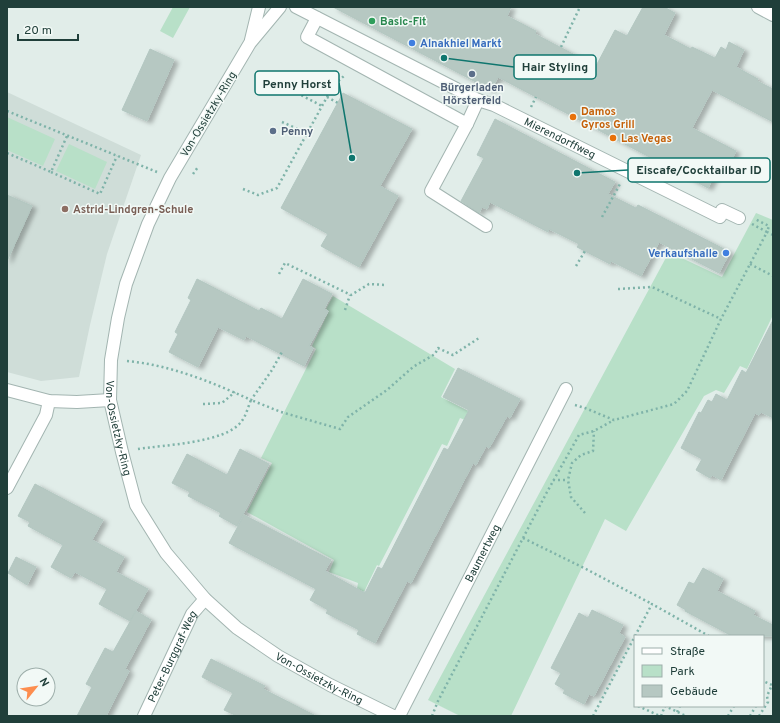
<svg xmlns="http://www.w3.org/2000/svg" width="780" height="723" font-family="Overpass,sans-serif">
<defs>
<filter id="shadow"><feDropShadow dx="4.5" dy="2.5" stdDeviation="2" flood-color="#0004"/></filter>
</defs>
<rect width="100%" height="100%" fill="#e1ede9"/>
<path fill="#cfddd8" d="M 7,92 L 141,155 L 107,254 L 90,325 L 79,377 L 41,381 L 7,372 Z"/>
<path fill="#b8e0c8" d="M 173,7 L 190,7 L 173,38 L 160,31 Z
M 7,117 L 55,139 L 43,166 L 7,150 Z
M 69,144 L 107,162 L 95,189 L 56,171 Z
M 756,213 L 773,220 L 773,315 L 747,369 L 740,366 L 724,393 L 716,390 L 704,396 L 626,531 L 605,519 L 511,716 L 460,716 L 428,700 L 669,252 L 722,277 Z
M 333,296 L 455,369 L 441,397 L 472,413 L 468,421 L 460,418 L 447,446 L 442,444 L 379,566 L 377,565 L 364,592 L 357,589 L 358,583 L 329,572 L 334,560 L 247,512 L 272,463 L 261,458 L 316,349 L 312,346 L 329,311 L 326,309 Z"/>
<path fill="#b6c8c2" stroke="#b3c7c1" filter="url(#shadow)" d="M 333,7 L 511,7 L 507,16 L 536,31 L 535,34 L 596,66 L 615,30 L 627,36 L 643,7 L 664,7 L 675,13 L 664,35 L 691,49 L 692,47 L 715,58 L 721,47 L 726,50 L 729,42 L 744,50 L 736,67 L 758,79 L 757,81 L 773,89 L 773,122 L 712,90 L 692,128 L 736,151 L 729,166 L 722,162 L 708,188 L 498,77 L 491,90 Z
M 150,49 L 174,60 L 147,121 L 122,110 Z
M 343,93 L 412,129 L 380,186 L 398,196 L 359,267 L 321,246 L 328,234 L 281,208 Z
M 495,119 L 615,182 L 608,194 L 636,208 L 638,205 L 730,252 L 719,273 L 659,242 L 641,276 L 611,261 L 610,264 L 577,247 L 579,244 L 549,229 L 548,232 L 490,202 L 487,209 L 482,207 L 479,213 L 461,201 L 484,158 L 477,155 Z
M 7,195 L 32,206 L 7,261 Z
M 197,279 L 259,311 L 261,308 L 282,319 L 303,279 L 332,294 L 324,309 L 328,311 L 309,346 L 313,348 L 304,366 L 246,336 L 244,340 L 218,327 L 198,367 L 169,352 L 178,334 L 175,332 L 191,300 L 188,298 Z
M 773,320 L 773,418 L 761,412 L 759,415 L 755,413 L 721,480 L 712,475 L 710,478 L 696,470 L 702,459 L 681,448 L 699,412 L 701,413 L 708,400 L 712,402 L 716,394 L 727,400 L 742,370 L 746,373 Z
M 458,368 L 520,399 L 510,418 L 507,416 L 489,448 L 486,446 L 476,465 L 473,463 L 411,583 L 407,581 L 375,643 L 357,634 L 359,630 L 326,613 L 328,610 L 310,600 L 316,589 L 229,543 L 244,515 L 331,560 L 325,571 L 365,593 L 378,567 L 382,569 L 444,448 L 448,450 L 469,410 L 443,397 Z
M 240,449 L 269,464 L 237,526 L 219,516 L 221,513 L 188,496 L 190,492 L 172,483 L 187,454 L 227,475 Z
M 35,484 L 103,520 L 92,540 L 124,557 L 116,572 L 148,589 L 130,621 L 99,604 L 107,589 L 75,572 L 71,578 L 51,567 L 63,545 L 28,526 L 30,522 L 18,516 Z
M 16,557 L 36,567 L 27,585 L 8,573 Z
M 703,568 L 723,579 L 717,591 L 755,611 L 753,615 L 773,625 L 773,636 L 732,636 L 685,611 L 686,610 L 677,605 L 689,582 L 694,584 Z
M 592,610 L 623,625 L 619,633 L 625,637 L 594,696 L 589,694 L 584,704 L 563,693 L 565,690 L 555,684 L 561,673 L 551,668 L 579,613 L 588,618 Z
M 136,611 L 151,620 L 125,669 L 129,671 L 106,716 L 77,716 L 92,687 L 86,684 L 105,648 L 113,652 Z
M 211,659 L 265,686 L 263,689 L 316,716 L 237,716 L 224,710 L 233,693 L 202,677 Z"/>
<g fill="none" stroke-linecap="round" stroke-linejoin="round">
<g stroke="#a3b5b1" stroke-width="14">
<g id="minor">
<path id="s1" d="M 280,7 L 250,43 L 170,178 L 148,224 L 126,284 L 118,318 L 111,360 L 110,400 L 122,452 L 136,505 L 166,553 L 205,599 L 237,628 L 278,656 L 330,685 L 393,716"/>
<path id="s2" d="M 296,7 L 478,100 L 494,105 L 720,217 L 722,210 L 739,218"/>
<path d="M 758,7 L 773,15"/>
<path d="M 317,18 L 307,37 L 467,124 L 478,100"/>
<path d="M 251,40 L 259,7"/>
<path d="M 467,124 L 431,191 L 486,226"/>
<path d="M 7,390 L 49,401 L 77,402 L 110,400"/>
<path d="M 7,488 L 46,415 L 49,401"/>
<path id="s3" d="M 144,716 L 192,614 L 205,599"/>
<path id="s4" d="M 399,716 L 566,389"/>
</g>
</g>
<path stroke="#7fb3a9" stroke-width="2.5" stroke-dasharray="2 3" stroke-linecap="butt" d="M 561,47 L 580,7
M 297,93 L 322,106
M 327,97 L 338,103
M 531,107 L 536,97
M 7,111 L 157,172
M 282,122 L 307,133
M 7,153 L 51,172 L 67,136
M 51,172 L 100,194 L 117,156
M 193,174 L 198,167
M 243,189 L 258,195 L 277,188 L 327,97 L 335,84 L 344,76
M 602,217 L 620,184
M 752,224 L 767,232 L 769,226 L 755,219
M 750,264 L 773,276
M 576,266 L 585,251
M 279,274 L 285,263 L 351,295 L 369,284 L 386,285
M 618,289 L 652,287 L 721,319
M 345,310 L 350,295
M 127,361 C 170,365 212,382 251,400 L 272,370 L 282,352
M 203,404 L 222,403 L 235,392
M 575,405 L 585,408 L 614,420 L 674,404 L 687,391 L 721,319 L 767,232 L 773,235
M 138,449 C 163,445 225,443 241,422 C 246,416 248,407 251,400 L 281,412 L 340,429 L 348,417 L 387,390 L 413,367 L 435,354 L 438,348 L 453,355 L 479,338
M 553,480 L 568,480
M 585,513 L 571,497 L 568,480 L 572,463 L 581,455 L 593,451 L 594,431
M 523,538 L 586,569 L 652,604
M 635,636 L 652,604 L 709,636
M 638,706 L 660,716
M 677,712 L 680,706
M 432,716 L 438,701 L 547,492 L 579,435 L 594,431 L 614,420
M 593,716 L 635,636
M 661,716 L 665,706 L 686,716
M 728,716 L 734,706
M 750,716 L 756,706
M 759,716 L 768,702 L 767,696 L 772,685 L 763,681"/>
<use href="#minor" stroke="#fff" stroke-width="12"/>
</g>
<circle fill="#2e9e5b" stroke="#f2f9f6" stroke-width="1.5" cx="372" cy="21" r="4"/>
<g fill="#3f7fe0" stroke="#f2f9f6" stroke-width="1.5">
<circle cx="412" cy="43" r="4"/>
<circle cx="726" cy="253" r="4"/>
</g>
<g fill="#5c6f8a" stroke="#f2f9f6" stroke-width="1.5">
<circle cx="472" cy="74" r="4"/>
<circle cx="273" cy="131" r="4"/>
</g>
<g fill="#e8710a" stroke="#f2f9f6" stroke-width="1.5">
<circle cx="573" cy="117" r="4"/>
<circle cx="613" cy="138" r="4"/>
</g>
<circle fill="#8d6e63" stroke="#f2f9f6" stroke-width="1.5" cx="65" cy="209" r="4"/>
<g text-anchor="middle" stroke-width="3" stroke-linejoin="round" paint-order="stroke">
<g font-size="11" font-weight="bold" fill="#27864d" stroke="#f2f9f6" text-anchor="start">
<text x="380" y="25">Basic-Fit</text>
</g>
<g font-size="11" font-weight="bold" fill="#366cbe" stroke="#f2f9f6" text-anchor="start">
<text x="420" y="47">Alnakhiel Markt</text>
<text x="718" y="257" text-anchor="end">Verkaufshalle</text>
</g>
<g font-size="11" font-weight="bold" fill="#4e5e75" stroke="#f2f9f6">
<text x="472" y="91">Bürgerladen<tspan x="472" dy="13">Hörsterfeld</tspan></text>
<text x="281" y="135" text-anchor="start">Penny</text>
</g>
<g font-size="11" font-weight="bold" fill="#c56008" stroke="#f2f9f6" text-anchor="start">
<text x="581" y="115">Damos<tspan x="581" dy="13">Gyros Grill</tspan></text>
<text x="621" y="142">Las Vegas</text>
</g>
<g font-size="11" fill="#203f3a" stroke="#f2f9f6">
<text transform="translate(208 114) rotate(-59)" y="4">Von-Ossietzky-Ring</text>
<text dy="4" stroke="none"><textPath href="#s2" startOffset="295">Mierendorffweg</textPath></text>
<text dy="4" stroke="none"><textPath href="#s1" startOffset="465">Von-Ossietzky-Ring</textPath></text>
<text dy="4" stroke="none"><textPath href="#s4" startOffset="183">Baumertweg</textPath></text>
<text dy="4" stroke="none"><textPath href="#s3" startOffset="66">Peter-Burggraf-Weg</textPath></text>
<text dy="4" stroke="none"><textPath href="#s1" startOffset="801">Von-Ossietzky-Ring</textPath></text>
</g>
<g font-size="11" font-weight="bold" fill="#785e54" stroke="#f2f9f6" text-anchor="start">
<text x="73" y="213">Astrid-Lindgren-Schule</text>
</g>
</g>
<path fill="none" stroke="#0f766e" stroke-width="1.5" d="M444 58L514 67M352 158L339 83M577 173L628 170"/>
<g fill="#0f766e" stroke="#f2f9f6" stroke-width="1.5">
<circle cx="444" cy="58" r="4"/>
<circle cx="352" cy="158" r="4"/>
<circle cx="577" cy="173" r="4"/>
</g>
<g fill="#f2f9f6" stroke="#0f766e" stroke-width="1.5">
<rect x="514" y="55" width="82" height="24" rx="4"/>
<rect x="255" y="71" width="84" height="24" rx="4"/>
<rect x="628" y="158" width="142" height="24" rx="4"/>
</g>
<g font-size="12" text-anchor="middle" font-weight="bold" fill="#203f3a">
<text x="555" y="71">Hair Styling</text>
<text x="297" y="88">Penny Horst</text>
<text x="699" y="174">Eiscafe/Cocktailbar ID</text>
</g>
<rect width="780" height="723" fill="none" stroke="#203f3a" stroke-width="16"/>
<rect x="634" y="635" width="130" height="72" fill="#f2f9f6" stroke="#9eafab"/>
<rect x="642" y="648" width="20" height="6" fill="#ffffff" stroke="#9eafab"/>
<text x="670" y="655" font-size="12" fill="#203f3a">Straße</text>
<rect x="642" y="665" width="20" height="12" fill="#b8e0c8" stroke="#9eafab"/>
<text x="670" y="675" font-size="12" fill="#203f3a">Park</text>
<rect x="642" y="685" width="20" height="12" fill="#b6c8c2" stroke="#9eafab"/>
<text x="670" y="695" font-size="12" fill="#203f3a">Gebäude</text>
<g transform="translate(36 687) rotate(60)"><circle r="19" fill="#f2f9f6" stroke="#9eafab"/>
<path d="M0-3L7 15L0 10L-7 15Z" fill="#fd8e4f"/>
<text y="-6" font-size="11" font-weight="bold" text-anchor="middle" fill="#203f3a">N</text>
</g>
<path d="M18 34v6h60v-6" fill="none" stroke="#203f3a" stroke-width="2"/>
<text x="24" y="34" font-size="12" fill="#203f3a" stroke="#f2f9f6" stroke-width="3" paint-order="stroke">20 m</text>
</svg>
